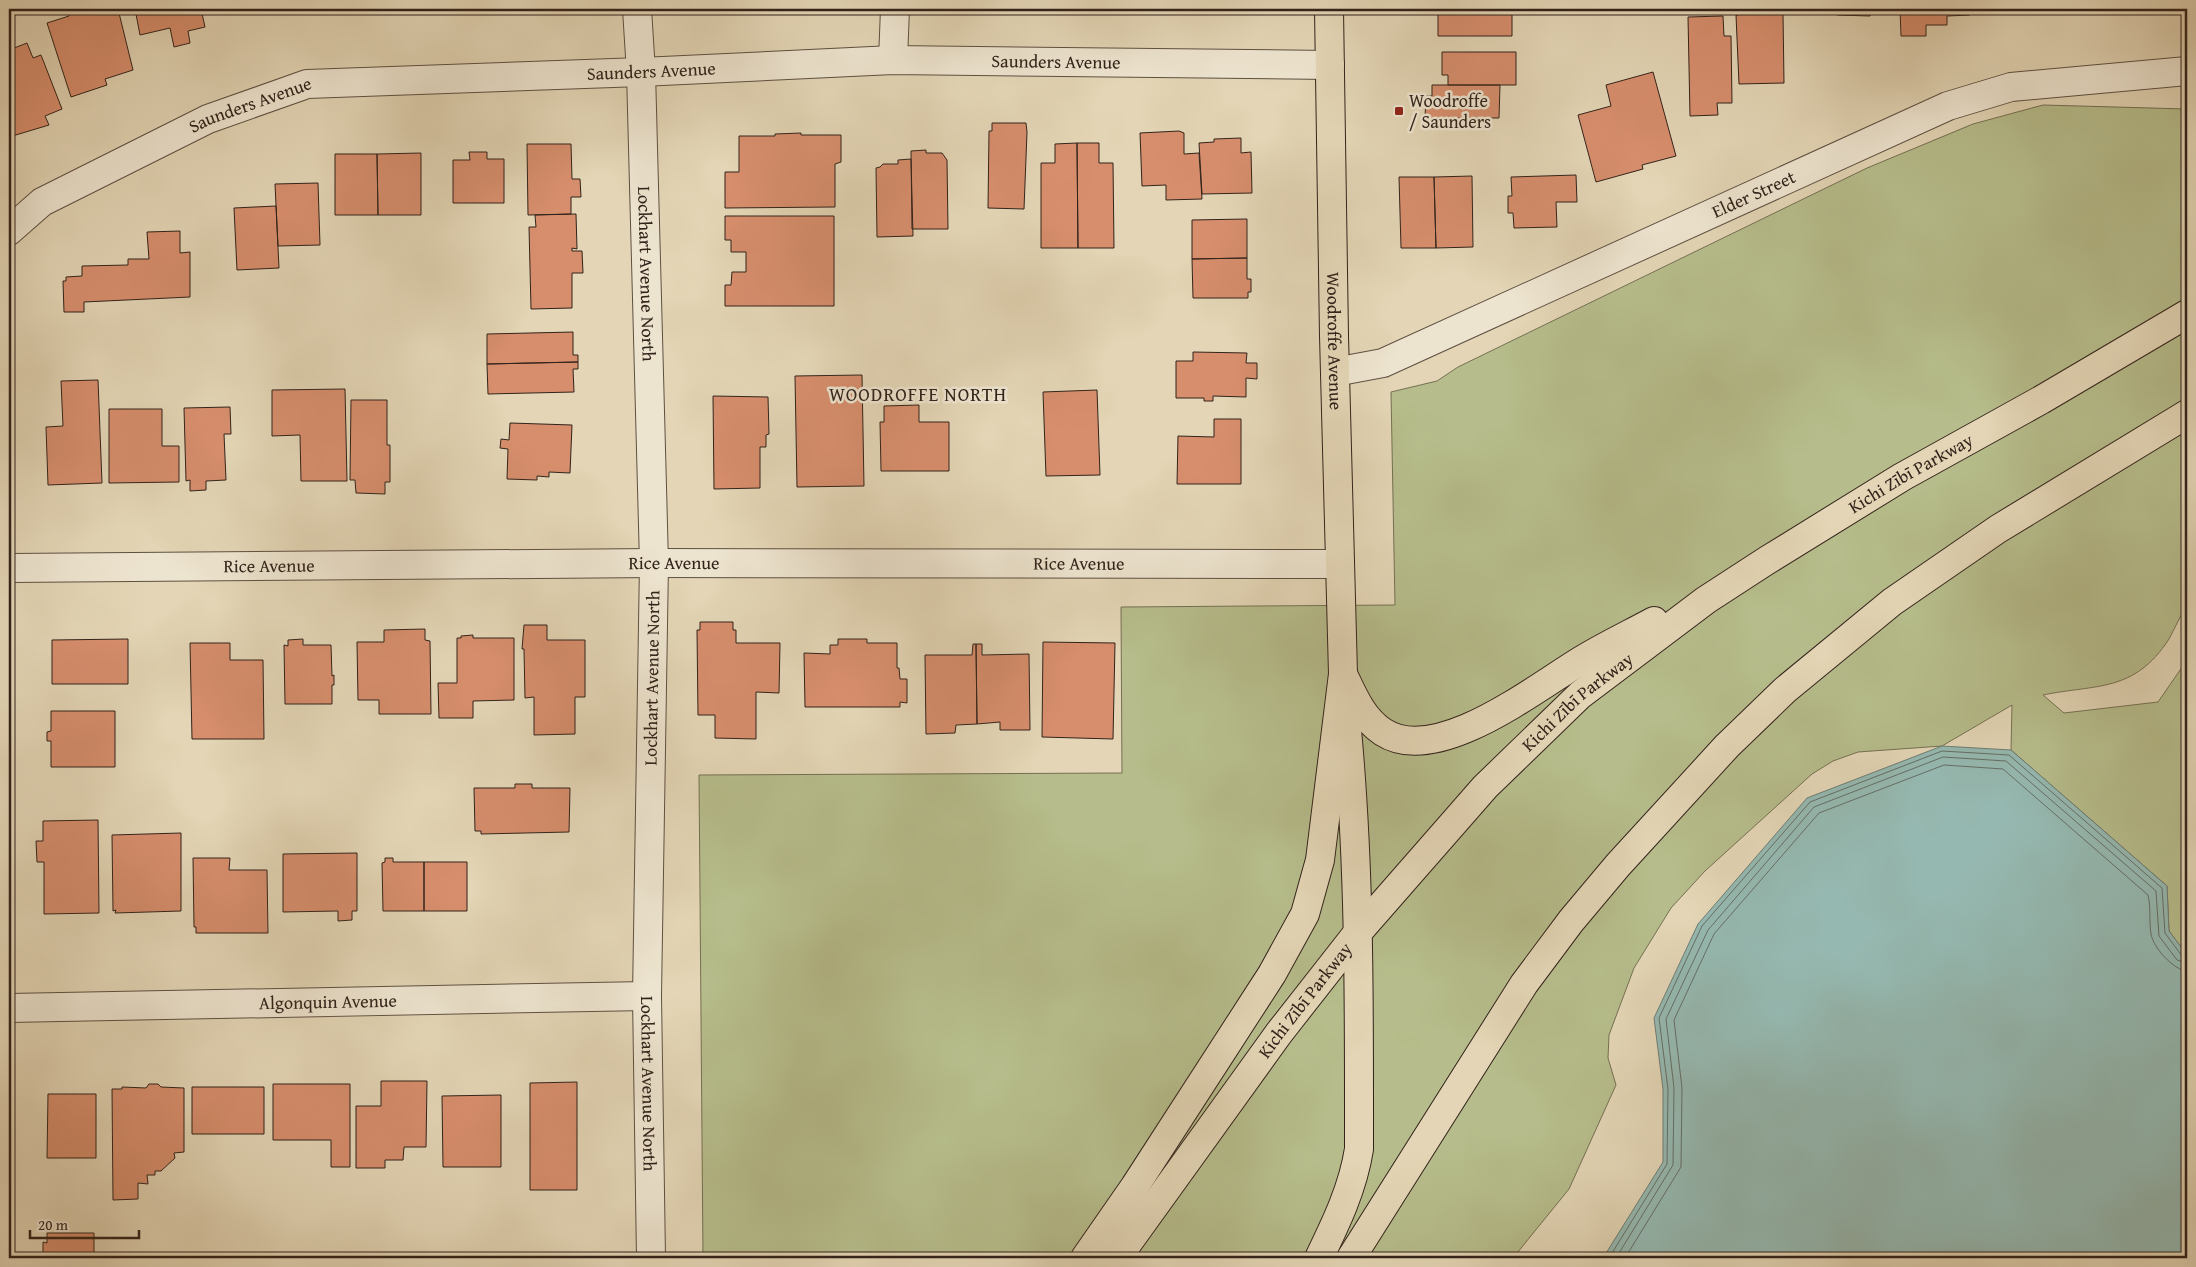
<svg xmlns="http://www.w3.org/2000/svg" width="2196" height="1267" font-family="'Gentium Book Plus',serif">
<rect width="100%" height="100%" fill="#e3d5b5"/>
<filter id="stains"><feTurbulence type="fractalNoise" baseFrequency=".004" numOctaves="4"/><feColorMatrix values="0 0 0 0 .2 0 0 0 0 .09 0 0 0 0 .02 0 0 0 .5 -.17"/></filter>
<radialGradient id="worn" r=".72"><stop offset=".6" stop-color="#630" stop-opacity="0"/><stop offset="1" stop-color="#630" stop-opacity=".3"/></radialGradient>
<path fill="#b6bc8b" stroke="#747053" d="M 2043,105 L 2187,109 L 2187,605 C 2180,616 2175,628 2169,639 C 2134,693 2096,684 2043,695 L 2064,713 L 2158,702 L 2187,660 L 2187,955 L 2169,931 L 2167,886 L 2011,750 L 2012,705 L 1942,746 L 1858,752 L 1833,761 L 1812,774 L 1705,871 L 1671,908 L 1634,968 L 1609,1035 L 1608,1058 L 1616,1085 L 1569,1189 L 1513,1258 L 703,1258 L 699,775 L 1122,773 L 1121,607 L 1395,605 L 1391,392 L 1437,381 L 1458,367 L 1867,168 L 1973,124 Z"/>
<path fill="#95b8b0" stroke="#6d7c74" d="M 1942,746 L 2011,750 L 2167,886 L 2169,931 L 2187,955 L 2187,1258 L 1603,1258 L 1663,1162 L 1663,1089 L 1654,1018 L 1698,924 L 1807,798 Z"/>
<g fill="none" stroke-linecap="round" stroke-linejoin="round">
<path stroke="#646e66" stroke-width="1" d="M 1609,1258 L 1667,1164 L 1668,1089 L 1659,1018 L 1702,926 L 1810,802 L 1942,751 L 2009,755 L 2162,888 L 2165,933 L 2182,956 L 2187,957
M 1616,1258 L 1673,1165 L 1674,1088 L 1666,1019 L 1708,930 L 1814,807 L 1943,757 L 2006,761 L 2156,891 L 2159,936 L 2177,960 L 2187,963
M 1625,1258 L 1681,1167 L 1682,1088 L 1674,1020 L 1714,934 L 1819,813 L 1944,765 L 2003,769 L 2148,895 C 2151,907 2149,921 2151,934 C 2153,947 2173,970 2187,971"/>
</g>
<path fill="#d78e6d" stroke="#32231b" d="M 81,9 L 118,9 L 133,70 L 105,79 L 107,85 L 71,97 L 47,23 L 69,16 L 68,13 Z
M 135,9 L 201,9 L 205,27 L 188,31 L 190,43 L 174,47 L 170,28 L 140,35 Z
M 1444,9 L 1512,9 L 1512,36 L 1438,36 L 1438,14 L 1444,13 Z
M 1738,9 L 1763,9 L 1763,14 L 1783,14 L 1784,83 L 1739,84 L 1736,15 L 1738,15 Z
M 1838,9 L 1871,9 L 1870,16 L 1837,15 Z
M 1900,9 L 1970,9 L 1970,15 L 1947,16 L 1947,25 L 1926,25 L 1926,36 L 1901,36 Z
M 1723,16 L 1724,36 L 1731,36 L 1732,103 L 1717,103 L 1718,115 L 1690,116 L 1688,17 Z
M 27,43 L 33,58 L 41,55 L 62,109 L 45,116 L 49,125 L 9,137 L 9,50 Z
M 1442,52 L 1516,52 L 1516,85 L 1448,85 L 1448,75 L 1442,75 Z
M 1653,72 L 1676,156 L 1642,165 L 1643,169 L 1596,182 L 1578,115 L 1611,106 L 1606,85 Z
M 1432,85 L 1500,85 L 1499,118 L 1425,118 L 1426,96 L 1432,96 Z
M 992,123 L 1026,123 L 1027,132 L 1024,209 L 988,208 L 989,131 L 992,131 Z
M 1179,131 L 1184,133 L 1184,154 L 1199,153 L 1202,199 L 1166,200 L 1166,185 L 1142,186 L 1140,133 Z
M 801,133 L 801,135 L 841,135 L 841,162 L 835,164 L 835,207 L 725,208 L 725,172 L 739,172 L 739,136 L 775,136 L 775,134 Z
M 1241,138 L 1241,153 L 1251,152 L 1252,193 L 1202,194 L 1199,143 L 1214,142 L 1214,139 Z
M 1077,143 L 1078,248 L 1041,248 L 1041,163 L 1055,163 L 1055,144 Z
M 1077,143 L 1099,143 L 1099,163 L 1113,163 L 1114,248 L 1078,248 Z
M 527,144 L 571,144 L 572,179 L 580,179 L 581,197 L 571,197 L 571,214 L 528,215 Z
M 926,150 L 926,153 L 942,153 L 947,160 L 948,229 L 912,229 L 911,151 Z
M 469,152 L 487,152 L 487,159 L 504,159 L 504,203 L 453,203 L 453,160 L 470,160 Z
M 421,153 L 421,215 L 378,215 L 377,154 Z
M 335,154 L 377,154 L 378,215 L 335,215 Z
M 911,159 L 913,236 L 877,237 L 876,168 L 880,167 L 883,164 L 898,164 L 898,160 Z
M 1576,175 L 1577,202 L 1556,202 L 1557,227 L 1514,228 L 1513,213 L 1508,213 L 1508,196 L 1512,196 L 1511,177 Z
M 1472,176 L 1473,247 L 1436,248 L 1434,177 Z
M 1399,177 L 1434,177 L 1436,248 L 1401,248 Z
M 318,183 L 320,245 L 278,246 L 275,184 Z
M 276,206 L 279,268 L 237,270 L 234,208 Z
M 576,214 L 577,249 L 572,248 L 572,251 L 582,251 L 583,273 L 572,273 L 572,308 L 531,309 L 529,227 L 536,227 L 535,215 Z
M 725,216 L 834,216 L 834,306 L 725,306 L 725,285 L 731,285 L 732,272 L 746,272 L 746,252 L 731,252 L 731,240 L 725,240 Z
M 1247,219 L 1247,258 L 1192,259 L 1192,220 Z
M 180,231 L 180,253 L 190,252 L 190,297 L 84,302 L 84,312 L 64,312 L 63,281 L 66,281 L 66,277 L 82,276 L 82,266 L 128,265 L 128,259 L 149,259 L 147,232 Z
M 1247,258 L 1247,279 L 1251,279 L 1251,292 L 1248,292 L 1248,298 L 1193,298 L 1192,259 Z
M 573,332 L 573,355 L 578,355 L 578,362 L 487,364 L 487,334 Z
M 1193,352 L 1247,353 L 1246,363 L 1257,363 L 1257,379 L 1246,378 L 1246,397 L 1213,396 L 1213,401 L 1204,401 L 1204,398 L 1176,398 L 1176,361 L 1193,361 Z
M 578,362 L 578,369 L 573,369 L 574,392 L 488,394 L 487,364 Z
M 862,375 L 864,486 L 797,487 L 795,376 Z
M 98,380 L 102,483 L 48,485 L 46,427 L 63,426 L 61,381 Z
M 345,389 L 347,481 L 301,481 L 300,435 L 272,436 L 272,390 Z
M 1097,390 L 1100,475 L 1046,476 L 1043,392 Z
M 713,396 L 768,397 L 769,434 L 766,435 L 766,447 L 760,447 L 760,488 L 714,489 Z
M 351,400 L 387,400 L 387,445 L 390,445 L 390,482 L 385,482 L 385,494 L 356,493 L 355,480 L 350,480 Z
M 919,405 L 919,422 L 949,422 L 949,471 L 881,471 L 880,422 L 884,422 L 884,406 Z
M 230,407 L 231,434 L 224,434 L 226,480 L 206,481 L 206,490 L 190,491 L 190,480 L 186,481 L 184,408 Z
M 109,409 L 162,409 L 162,446 L 179,446 L 179,482 L 109,483 Z
M 1214,419 L 1241,419 L 1241,484 L 1177,484 L 1178,436 L 1214,437 Z
M 510,423 L 572,425 L 570,473 L 549,472 L 549,477 L 537,476 L 537,480 L 507,479 L 508,449 L 500,448 L 501,439 L 509,440 Z
M 700,622 L 733,622 L 733,630 L 736,630 L 736,643 L 780,643 L 779,693 L 756,692 L 756,739 L 715,738 L 715,715 L 698,715 L 697,630 L 700,630 Z
M 524,625 L 547,625 L 547,640 L 585,640 L 585,697 L 575,697 L 575,734 L 534,735 L 534,697 L 525,698 L 524,649 L 522,649 Z
M 425,629 L 425,640 L 430,641 L 431,714 L 379,714 L 379,700 L 358,700 L 357,642 L 384,642 L 384,630 Z
M 473,635 L 473,638 L 514,638 L 514,700 L 473,701 L 473,718 L 439,718 L 438,683 L 457,683 L 457,638 L 461,638 L 461,636 Z
M 128,639 L 128,684 L 52,684 L 52,640 Z
M 303,639 L 303,645 L 331,645 L 332,676 L 334,675 L 334,685 L 332,685 L 332,704 L 285,704 L 284,645 L 288,646 L 288,640 Z
M 838,639 L 867,639 L 867,643 L 897,643 L 897,668 L 899,668 L 900,679 L 907,679 L 907,703 L 900,702 L 900,707 L 805,707 L 804,653 L 830,654 L 830,645 L 838,645 Z
M 1043,642 L 1115,643 L 1113,739 L 1042,737 Z
M 190,643 L 230,643 L 230,660 L 263,660 L 264,739 L 192,739 Z
M 973,644 L 976,644 L 977,724 L 956,725 L 955,733 L 926,734 L 925,655 L 972,655 Z
M 976,644 L 982,644 L 982,655 L 1029,654 L 1030,730 L 1000,730 L 1000,722 L 977,724 Z
M 51,711 L 115,711 L 115,767 L 51,767 L 51,741 L 47,741 L 47,732 L 51,731 Z
M 515,784 L 532,784 L 532,788 L 570,788 L 569,832 L 481,834 L 481,831 L 475,831 L 474,788 L 515,788 Z
M 98,820 L 99,913 L 44,914 L 44,862 L 37,862 L 36,841 L 43,841 L 43,821 Z
M 181,833 L 181,911 L 115,913 L 116,910 L 113,911 L 112,835 Z
M 357,853 L 357,911 L 352,911 L 352,920 L 338,921 L 338,911 L 283,912 L 283,854 Z
M 193,858 L 230,858 L 229,870 L 267,870 L 268,933 L 196,933 L 196,927 L 194,927 Z
M 385,858 L 393,858 L 393,862 L 424,862 L 424,911 L 383,911 L 382,863 L 385,862 Z
M 424,862 L 467,862 L 467,911 L 424,911 Z
M 381,1081 L 427,1081 L 426,1147 L 404,1147 L 403,1160 L 385,1160 L 385,1168 L 356,1168 L 356,1106 L 381,1106 Z
M 577,1082 L 577,1190 L 530,1190 L 530,1083 Z
M 149,1084 L 158,1084 L 161,1087 L 184,1088 L 184,1152 L 174,1153 L 175,1158 L 161,1171 L 155,1171 L 155,1175 L 147,1175 L 148,1184 L 138,1183 L 138,1199 L 113,1200 L 112,1089 L 122,1089 L 122,1087 L 146,1088 Z
M 273,1084 L 350,1084 L 350,1167 L 331,1167 L 331,1140 L 273,1140 Z
M 192,1087 L 264,1087 L 264,1134 L 192,1134 Z
M 48,1094 L 96,1094 L 96,1158 L 47,1158 Z
M 501,1095 L 501,1167 L 443,1167 L 442,1096 Z
M 47,1233 L 94,1233 L 94,1258 L 43,1258 L 43,1242 L 47,1243 Z"/>
<g fill="none" stroke-linecap="round" stroke-linejoin="round">
<g stroke="#5e5042" stroke-width="30">
<g id="minor">
<path id="s1" d="M 637,9 L 641,72 L 654,563 L 647,996 L 651,1258"/>
<path d="M 893,60 L 895,9"/>
<path id="s2" d="M 9,231 L 42,202 L 208,119 L 307,84 L 641,72 L 893,60 L 1330,65"/>
<path id="s3" d="M 1335,372 L 1383,363 L 1948,106 L 2011,87 L 2187,71"/>
<path id="s4" d="M 9,568 L 654,563 L 1340,564"/>
<path id="s5" d="M 9,1008 L 647,996"/>
</g>
</g>
<g stroke="#32231b" stroke-width="30">
<g id="major">
<path id="s6" d="M 1329,9 L 1334,336 L 1343,674"/>
</g>
</g>
<g stroke="#32231b" stroke-width="30">
<g id="highway">
<path d="M 1343,674 C 1353,695 1362,718 1383,732 C 1438,768 1540,684 1587,657 C 1609,644 1632,633 1654,621"/>
<path d="M 1085,1258 L 1135,1186 L 1272,974 L 1305,914 L 1320,860 L 1343,674"/>
<path id="s7" d="M 1117,1258 L 1279,1033 L 1359,931 L 1485,787 L 1580,695 L 1706,600 L 1766,561 L 1902,477 L 2041,400 L 2187,314"/>
<path d="M 1319,1258 C 1336,1223 1353,1188 1359,1149 C 1359,1009 1360,870 1347,730"/>
<path d="M 1351,1258 L 1524,984 L 1571,921 L 1618,865 L 1727,746 L 1785,690 L 1892,602 L 1998,529 L 2187,414"/>
</g>
</g>
<use href="#minor" stroke="#ede4cf" stroke-width="28"/>
<use href="#major" stroke="#e3d5b5" stroke-width="28"/>
<use href="#highway" stroke="#e3d5b5" stroke-width="28"/>
</g>
<rect fill="#8f2418" stroke="#ede4cf" stroke-width="2" x="1394" y="106" width="10" height="10" rx="2.5"/>
<g text-anchor="middle" stroke-width="5" stroke-linejoin="round" paint-order="stroke">
<g font-size="18" fill="#32231b" stroke="#ede4cf">
<text dy="6" stroke="none"><textPath href="#s2" startOffset="1084">Saunders Avenue</textPath></text>
<text dy="6" stroke="none"><textPath href="#s2" startOffset="679">Saunders Avenue</textPath></text>
<text dy="6" stroke="none"><textPath href="#s2" startOffset="274">Saunders Avenue</textPath></text>
<text dy="6" stroke="none"><textPath href="#s3" startOffset="456">Elder Street</textPath></text>
<text dy="6" stroke="none"><textPath href="#s1" startOffset="265">Lockhart Avenue North</textPath></text>
<text dy="6" stroke="none"><textPath href="#s6" startOffset="332">Woodroffe Avenue</textPath></text>
<text dy="6" stroke="none"><textPath href="#s7" startOffset="1129">Kichi Zībī Parkway</textPath></text>
<text dy="6" stroke="none"><textPath href="#s4" startOffset="665">Rice Avenue</textPath></text>
<text dy="6" stroke="none"><textPath href="#s4" startOffset="1070">Rice Avenue</textPath></text>
<text dy="6" stroke="none"><textPath href="#s4" startOffset="260">Rice Avenue</textPath></text>
<text transform="translate(652 678) rotate(-89)" y="6">Lockhart Avenue North</text>
<text dy="6" stroke="none"><textPath href="#s7" startOffset="724">Kichi Zībī Parkway</textPath></text>
<text dy="6" stroke="none"><textPath href="#s7" startOffset="319">Kichi Zībī Parkway</textPath></text>
<text dy="6" stroke="none"><textPath href="#s5" startOffset="319">Algonquin Avenue</textPath></text>
<text dy="6" stroke="none"><textPath href="#s1" startOffset="1075">Lockhart Avenue North</textPath></text>
</g>
<g font-size="18" fill="#32231b" stroke="#ede4cf" text-anchor="start">
<text x="1409" y="107">Woodroffe<tspan x="1409" dy="21">/ Saunders</tspan></text>
</g>
<g font-size="19" letter-spacing="1" fill="#32231b" stroke="#ede4cf">
<text x="918" y="401">WOODROFFE NORTH</text>
</g>
</g>
<rect width="2196" height="1267" fill="none" stroke="#e3d5b5" stroke-width="30"/>
<rect x="10" y="10" width="2176" height="1247" fill="none" stroke="#32231b" stroke-width="2.5"/>
<rect x="15" y="15" width="2166" height="1237" fill="none" stroke="#32231b"/>
<path d="M30 1230v8h109v-8" fill="none" stroke="#32231b" stroke-width="2.5"/>
<text x="38" y="1230" font-size="15" fill="#32231b" stroke="#ede4cf" stroke-width="4" paint-order="stroke">20 m</text>
<rect width="100%" height="100%" filter="url(#stains)"/>
<rect width="100%" height="100%" fill="url(#worn)"/>
</svg>
